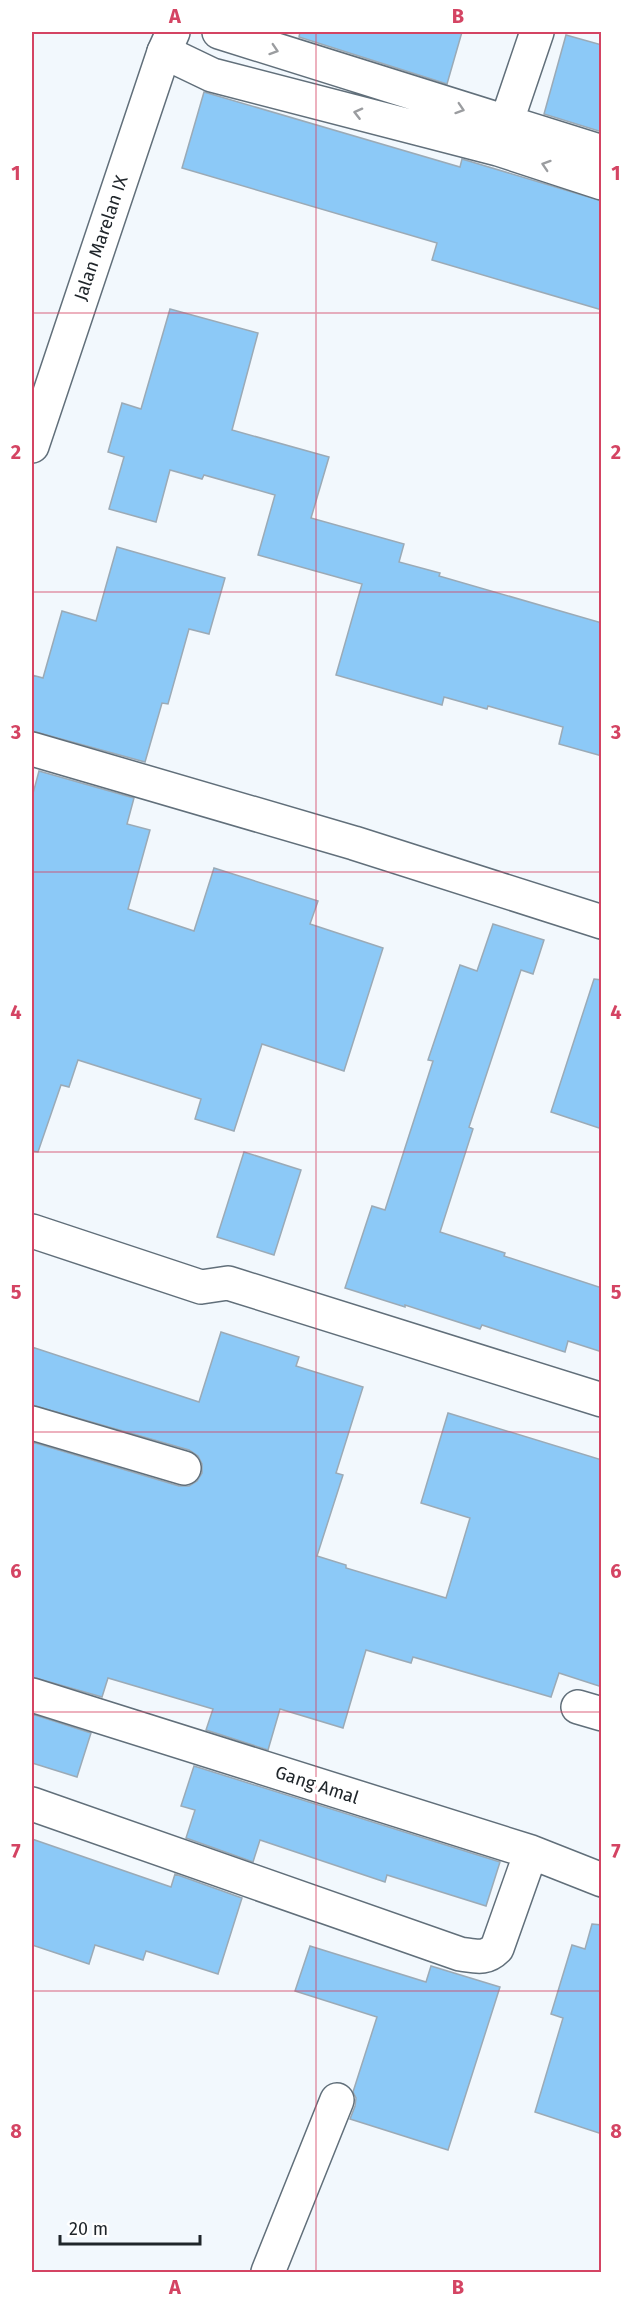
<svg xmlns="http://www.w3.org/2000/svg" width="633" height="2304" font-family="'Fira Sans',sans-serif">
<rect width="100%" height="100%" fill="#f2f8fd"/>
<path fill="#8cc9f7" stroke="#9baab6" stroke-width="1.5" d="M 300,32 L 462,32 L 447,84 L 299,37 Z
M 566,35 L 602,45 L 602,132 L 544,114 Z
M 204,92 L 460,167 L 462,159 L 602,201 L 602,310 L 432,260 L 437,243 L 182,168 Z
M 170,309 L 258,333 L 232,430 L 329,457 L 311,518 L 404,544 L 399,562 L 440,573 L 439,576 L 602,623 L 602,756 L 559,744 L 563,727 L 488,706 L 487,709 L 444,697 L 442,705 L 336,675 L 362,584 L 258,555 L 275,495 L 204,475 L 202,479 L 170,470 L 156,522 L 109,509 L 124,457 L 108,452 L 122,403 L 141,409 Z
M 117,547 L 225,578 L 209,634 L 189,629 L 168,704 L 162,703 L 145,762 L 32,731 L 32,675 L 43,678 L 62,611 L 96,621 Z
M 39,771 L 134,798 L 127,824 L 150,830 L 128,909 L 194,931 L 214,868 L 318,901 L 310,924 L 383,948 L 344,1071 L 262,1044 L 234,1131 L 195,1119 L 201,1099 L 78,1060 L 69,1087 L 61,1085 L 38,1152 L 32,1151 L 32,797 Z
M 493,924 L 544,940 L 533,974 L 521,970 L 469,1127 L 473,1129 L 440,1232 L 505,1253 L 504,1256 L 602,1288 L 602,1352 L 568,1341 L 565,1352 L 482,1325 L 480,1329 L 405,1305 L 405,1307 L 345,1288 L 372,1206 L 385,1210 L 433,1061 L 428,1060 L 460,965 L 477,971 Z
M 594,979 L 602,980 L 602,1129 L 551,1112 Z
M 244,1152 L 301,1170 L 274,1255 L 217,1237 Z
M 221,1332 L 299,1357 L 296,1366 L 363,1387 L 336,1473 L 343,1475 L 317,1556 L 346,1565 L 346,1568 L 446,1598 L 470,1518 L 421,1503 L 448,1413 L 602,1460 L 602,1687 L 559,1673 L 551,1697 L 413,1657 L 411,1663 L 366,1650 L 343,1728 L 280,1709 L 268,1750 L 206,1730 L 213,1709 L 108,1678 L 102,1697 L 32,1677 L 32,1442 L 179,1486 L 189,1486 L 197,1481 L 202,1473 L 202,1464 L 198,1456 L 189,1450 L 32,1405 L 32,1347 L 199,1402 Z
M 32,1714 L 91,1733 L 77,1777 L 32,1763 Z
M 194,1766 L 500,1862 L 486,1906 L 387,1875 L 385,1882 L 260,1840 L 253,1862 L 186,1838 L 195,1810 L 181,1806 Z
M 32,1839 L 171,1887 L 175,1874 L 242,1898 L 218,1974 L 146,1951 L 143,1960 L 95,1945 L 89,1964 L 32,1945 Z
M 592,1924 L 602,1925 L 602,2134 L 535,2112 L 563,2018 L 551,2014 L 572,1945 L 585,1949 Z
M 310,1946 L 426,1982 L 431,1966 L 500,1987 L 448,2150 L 350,2119 L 355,2106 L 356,2098 L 353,2092 L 377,2017 L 295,1991 Z"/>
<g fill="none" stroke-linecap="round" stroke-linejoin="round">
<g stroke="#616f7a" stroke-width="36">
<path id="street" d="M 219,32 L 602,152
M 164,52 L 212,75 L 498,149 L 602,183
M 499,144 L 537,32
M 32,1231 L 201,1287 L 228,1283 L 602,1400
M 32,1423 L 184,1468
M 32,1695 L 531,1852 L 602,1880
M 578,1707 L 602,1714
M 32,1804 L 460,1954 C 476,1956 485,1960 497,1948 L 531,1852
M 268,2272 L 337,2100"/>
</g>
<g stroke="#616f7a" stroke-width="36">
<path id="secondary" d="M 32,446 L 164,52 L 173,32
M 32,749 L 354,843 L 602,922"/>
</g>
<use href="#street" stroke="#fff" stroke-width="33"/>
<use href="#secondary" stroke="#fff" stroke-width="33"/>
</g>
<defs><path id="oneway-chevron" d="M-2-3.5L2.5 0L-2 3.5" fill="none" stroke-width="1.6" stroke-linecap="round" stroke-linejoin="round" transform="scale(1.5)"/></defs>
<g stroke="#9b9da0">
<use href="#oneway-chevron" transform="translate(274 50) rotate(18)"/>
<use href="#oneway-chevron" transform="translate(460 109) rotate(18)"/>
<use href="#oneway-chevron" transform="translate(358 113) rotate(-166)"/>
<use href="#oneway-chevron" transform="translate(546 165) rotate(-162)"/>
</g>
<path fill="none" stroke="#d44463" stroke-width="1.5" stroke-opacity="0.55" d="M 316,32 L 316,2272M 32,313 L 602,313M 32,592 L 602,592M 32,872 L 602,872M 32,1152 L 602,1152M 32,1432 L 602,1432M 32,1712 L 602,1712M 32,1991 L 602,1991"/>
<g text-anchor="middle" stroke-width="6" stroke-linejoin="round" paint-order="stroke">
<g font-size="18" fill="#20262b" stroke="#fff">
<text transform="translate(101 238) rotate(-71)" y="6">Jalan Marelan IX</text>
<text transform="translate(317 1785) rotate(18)" y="6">Gang Amal</text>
</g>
</g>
<rect width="633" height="2304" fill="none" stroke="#ffffff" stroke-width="66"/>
<path d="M60 2235v9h140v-9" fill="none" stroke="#20262b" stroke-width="3"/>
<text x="69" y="2235" font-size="18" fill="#20262b" stroke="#ffffff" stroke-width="4.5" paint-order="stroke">20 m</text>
<rect x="33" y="33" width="567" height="2238" fill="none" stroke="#d44463" stroke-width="2"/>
<g font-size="20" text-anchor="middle" font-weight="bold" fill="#d44463">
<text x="175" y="23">A</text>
<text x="458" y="23">B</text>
<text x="16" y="180">1</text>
<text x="616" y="180">1</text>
<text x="16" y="459">2</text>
<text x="616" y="459">2</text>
<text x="16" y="739">3</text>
<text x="616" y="739">3</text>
<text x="16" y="1019">4</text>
<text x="616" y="1019">4</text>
<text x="16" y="1299">5</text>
<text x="616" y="1299">5</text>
<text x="16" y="1578">6</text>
<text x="616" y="1578">6</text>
<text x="16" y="1858">7</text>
<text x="616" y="1858">7</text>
<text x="16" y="2138">8</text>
<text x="616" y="2138">8</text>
<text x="175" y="2294">A</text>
<text x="458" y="2294">B</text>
</g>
</svg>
